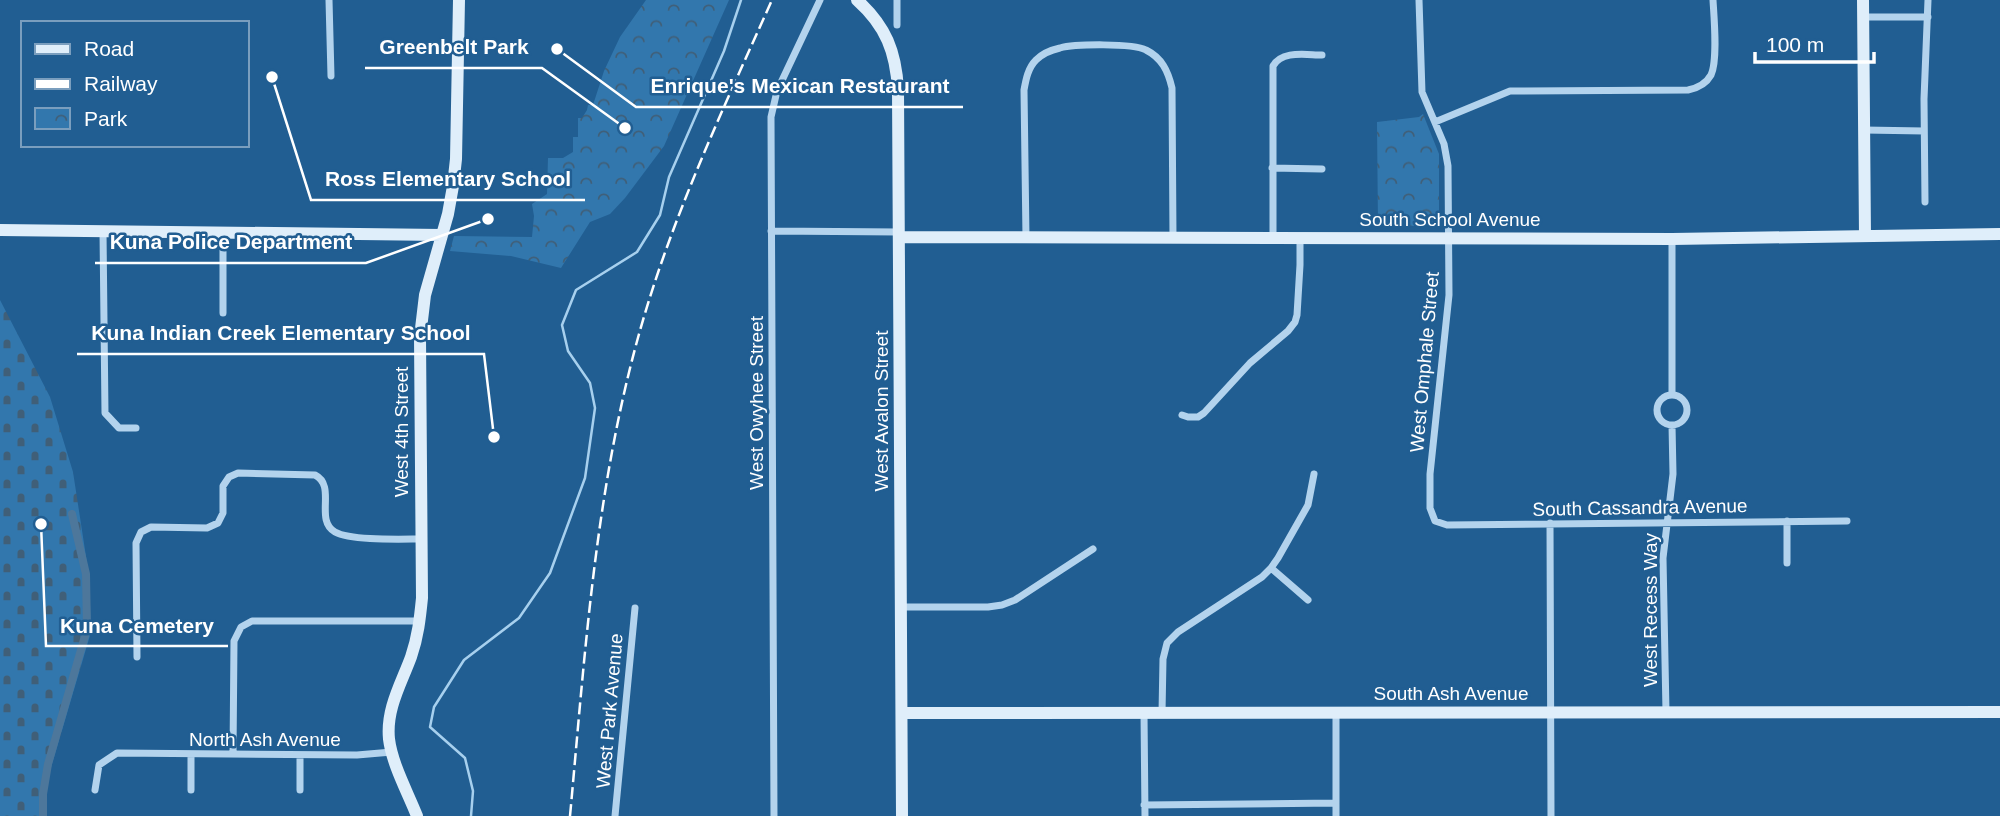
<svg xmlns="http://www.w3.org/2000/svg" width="2000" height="816" font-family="Arial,sans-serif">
<defs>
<pattern id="cemetery-stones" width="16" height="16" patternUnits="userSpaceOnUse" patternTransform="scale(1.75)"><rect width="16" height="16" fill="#3277ad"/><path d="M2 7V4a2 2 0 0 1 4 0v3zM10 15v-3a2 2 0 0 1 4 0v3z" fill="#405f78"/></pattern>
<pattern id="park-crowns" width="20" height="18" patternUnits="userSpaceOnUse" patternTransform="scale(1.75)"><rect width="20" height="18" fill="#3277ad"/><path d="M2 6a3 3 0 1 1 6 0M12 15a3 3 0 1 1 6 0" fill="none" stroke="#405f78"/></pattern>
</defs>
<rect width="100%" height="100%" fill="#215e92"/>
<path fill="url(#cemetery-stones)" d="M 0,300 L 50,397 L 73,472 L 89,576 L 91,632 L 47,781 L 47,816 L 0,816 Z"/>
<path fill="url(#park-crowns)" d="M 646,0 L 729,0 L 664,146 L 625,198 L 610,214 L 590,222 L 561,268 L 511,256 L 450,251 L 454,236 L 532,237 L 534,216 L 532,204 L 547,194 L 548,158 L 563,158 L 573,152 L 573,137 L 578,137 L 578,118 L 582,118 L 587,110 L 588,105 L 593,105 L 604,71 L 620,37 Z
M 1423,114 L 1439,154 L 1439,226 L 1378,226 L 1377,122 L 1419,117 Z"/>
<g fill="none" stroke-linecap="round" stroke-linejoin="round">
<path stroke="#a7d0ee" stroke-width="2.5" d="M 471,816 L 473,791 L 465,758 L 430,727 L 434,707 L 464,660 L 519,618 L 550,573 L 585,478 L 595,408 L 590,383 L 568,351 L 562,325 L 576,290 L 637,252 L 660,215 L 669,177 L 724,51 L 741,0"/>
<path stroke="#4d779b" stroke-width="8" d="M 43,816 L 43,794 L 48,764 L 87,629 L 86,574 L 72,514"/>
<path stroke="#b3d3ed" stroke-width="7" d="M 329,0 L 331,76
M 897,0 L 897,25
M 1419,0 L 1422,92 L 1444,144 L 1448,166 L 1449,295 L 1430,474 L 1430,508 L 1435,521 L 1447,525 L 1847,521
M 1863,17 L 1928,17
M 1435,122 L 1510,91 L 1688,90 C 1698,88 1706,84 1711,75 C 1718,60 1714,18 1713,0
M 1864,130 L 1924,131
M 1272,168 L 1322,169
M 1925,202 L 1924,99 L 1928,0
M 103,231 L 105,413 L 119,428 L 136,428
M 771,231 L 899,232
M 223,232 L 223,313
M 1026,238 L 1024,90 C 1026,79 1028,68 1036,60 C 1042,54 1051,50 1060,48 C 1074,44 1133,43 1146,50 C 1162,58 1168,71 1172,88 L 1173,238
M 1273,238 L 1273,66 C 1282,50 1306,55 1322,55
M 1672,239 L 1672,395
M 104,336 L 138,336
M1657 410a15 15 0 1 1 30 0a15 15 0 1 1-30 0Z
M 1182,415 L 1188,417 L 1198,417 L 1204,413 L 1250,363 L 1288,331 L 1295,322 L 1297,315 L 1300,265 L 1300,238
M 1787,521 L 1787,563
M 1550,523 L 1551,816
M 1271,568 L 1308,600
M 901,607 L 988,607 L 1002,605 L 1015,600 L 1093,549
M 137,657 L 136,543 L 141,532 L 151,527 L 207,528 L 218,523 L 223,513 L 223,486 L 229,477 L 238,473 L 315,475 C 337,486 314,520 335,532 C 351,541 402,539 422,539
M 1666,712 L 1663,558 L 1673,474 L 1672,425
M 1144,713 L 1145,816
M 1162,713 L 1163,659 L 1167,643 L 1178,632 L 1262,577 L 1271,568 L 1278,558 L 1308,505 L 1314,474
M 1336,713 L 1336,816
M 233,754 L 234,641 L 241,627 L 252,621 L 420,621
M 95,790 L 99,765 L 117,753 L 357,755 L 392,752
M 191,790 L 191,754
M 300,790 L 300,755
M 1144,805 L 1336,803
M 615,816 L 635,608
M 774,816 L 771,117 L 777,91 L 820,0"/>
<path stroke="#dfeefa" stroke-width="12" d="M 857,0 C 886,26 896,52 898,90 L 902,816
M 1863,0 L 1865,236
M 0,230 L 442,235
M 899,237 L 1672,239 L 2000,234
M 902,713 L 2000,712
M 417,816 C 408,793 392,764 389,739 C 386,709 401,684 411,657 C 418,637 420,618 422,598 L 420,337 L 425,295 L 448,214 L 453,186 L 456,159 L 459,0"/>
<path stroke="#fff" stroke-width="2.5" stroke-dasharray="12 5" stroke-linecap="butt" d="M 570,816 C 585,654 595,492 639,334 C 671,219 723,109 772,0"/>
</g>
<g text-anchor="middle" stroke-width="5" stroke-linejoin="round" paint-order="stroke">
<g font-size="19" fill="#fff" stroke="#215e92">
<text x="1450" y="226">South School Avenue</text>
<text transform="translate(1424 362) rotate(-85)" y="7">West Omphale Street</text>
<text transform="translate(756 403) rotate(-90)" y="7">West Owyhee Street</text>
<text transform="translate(881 411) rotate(-90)" y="7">West Avalon Street</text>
<text transform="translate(401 432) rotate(-90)" y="7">West 4th Street</text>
<text transform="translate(1640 507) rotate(-1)" y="7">South Cassandra Avenue</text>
<text transform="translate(1650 610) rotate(-90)" y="7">West Recess Way</text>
<text x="1451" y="700">South Ash Avenue</text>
<text transform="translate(609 711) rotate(-85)" y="7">West Park Avenue</text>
<text x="265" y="746">North Ash Avenue</text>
</g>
</g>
<path fill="none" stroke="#fff" stroke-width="2.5" d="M625 128L542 68H365M557 49L636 107H963M272 77L311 200H585M488 219L366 263H95M494 437L484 354H77M41 524L46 646H228"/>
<g fill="#fff" stroke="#215e92" stroke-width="2.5">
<circle cx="625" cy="128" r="7"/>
<circle cx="557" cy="49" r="7"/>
<circle cx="272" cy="77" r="7"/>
<circle cx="488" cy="219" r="7"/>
<circle cx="494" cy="437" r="7"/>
<circle cx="41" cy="524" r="7"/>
</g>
<g font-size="21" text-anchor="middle" font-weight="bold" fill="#fff" stroke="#215e92" stroke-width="5" stroke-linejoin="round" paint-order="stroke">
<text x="454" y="54">Greenbelt Park</text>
<text x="800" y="93">Enrique's Mexican Restaurant</text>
<text x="448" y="186">Ross Elementary School</text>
<text x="231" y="249">Kuna Police Department</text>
<text x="281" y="340">Kuna Indian Creek Elementary School</text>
<text x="137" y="633">Kuna Cemetery</text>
</g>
<rect x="21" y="21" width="228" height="126" fill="#215e92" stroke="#7a9ebe" stroke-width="2"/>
<rect x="35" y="44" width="35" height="10" fill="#dfeefa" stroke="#7a9ebe" stroke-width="2"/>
<text x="84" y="56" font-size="21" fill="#ffffff">Road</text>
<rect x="35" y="79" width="35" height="10" fill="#ffffff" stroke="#7a9ebe" stroke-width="2"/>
<text x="84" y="91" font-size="21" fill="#ffffff">Railway</text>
<rect x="35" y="108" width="35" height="21" fill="url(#park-crowns)" stroke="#7a9ebe" stroke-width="2"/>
<text x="84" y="126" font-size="21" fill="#ffffff">Park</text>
<path d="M1755 52v10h119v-10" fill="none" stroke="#ffffff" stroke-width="3.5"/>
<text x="1766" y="52" font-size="21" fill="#ffffff" stroke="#215e92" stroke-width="5" paint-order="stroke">100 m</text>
</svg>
